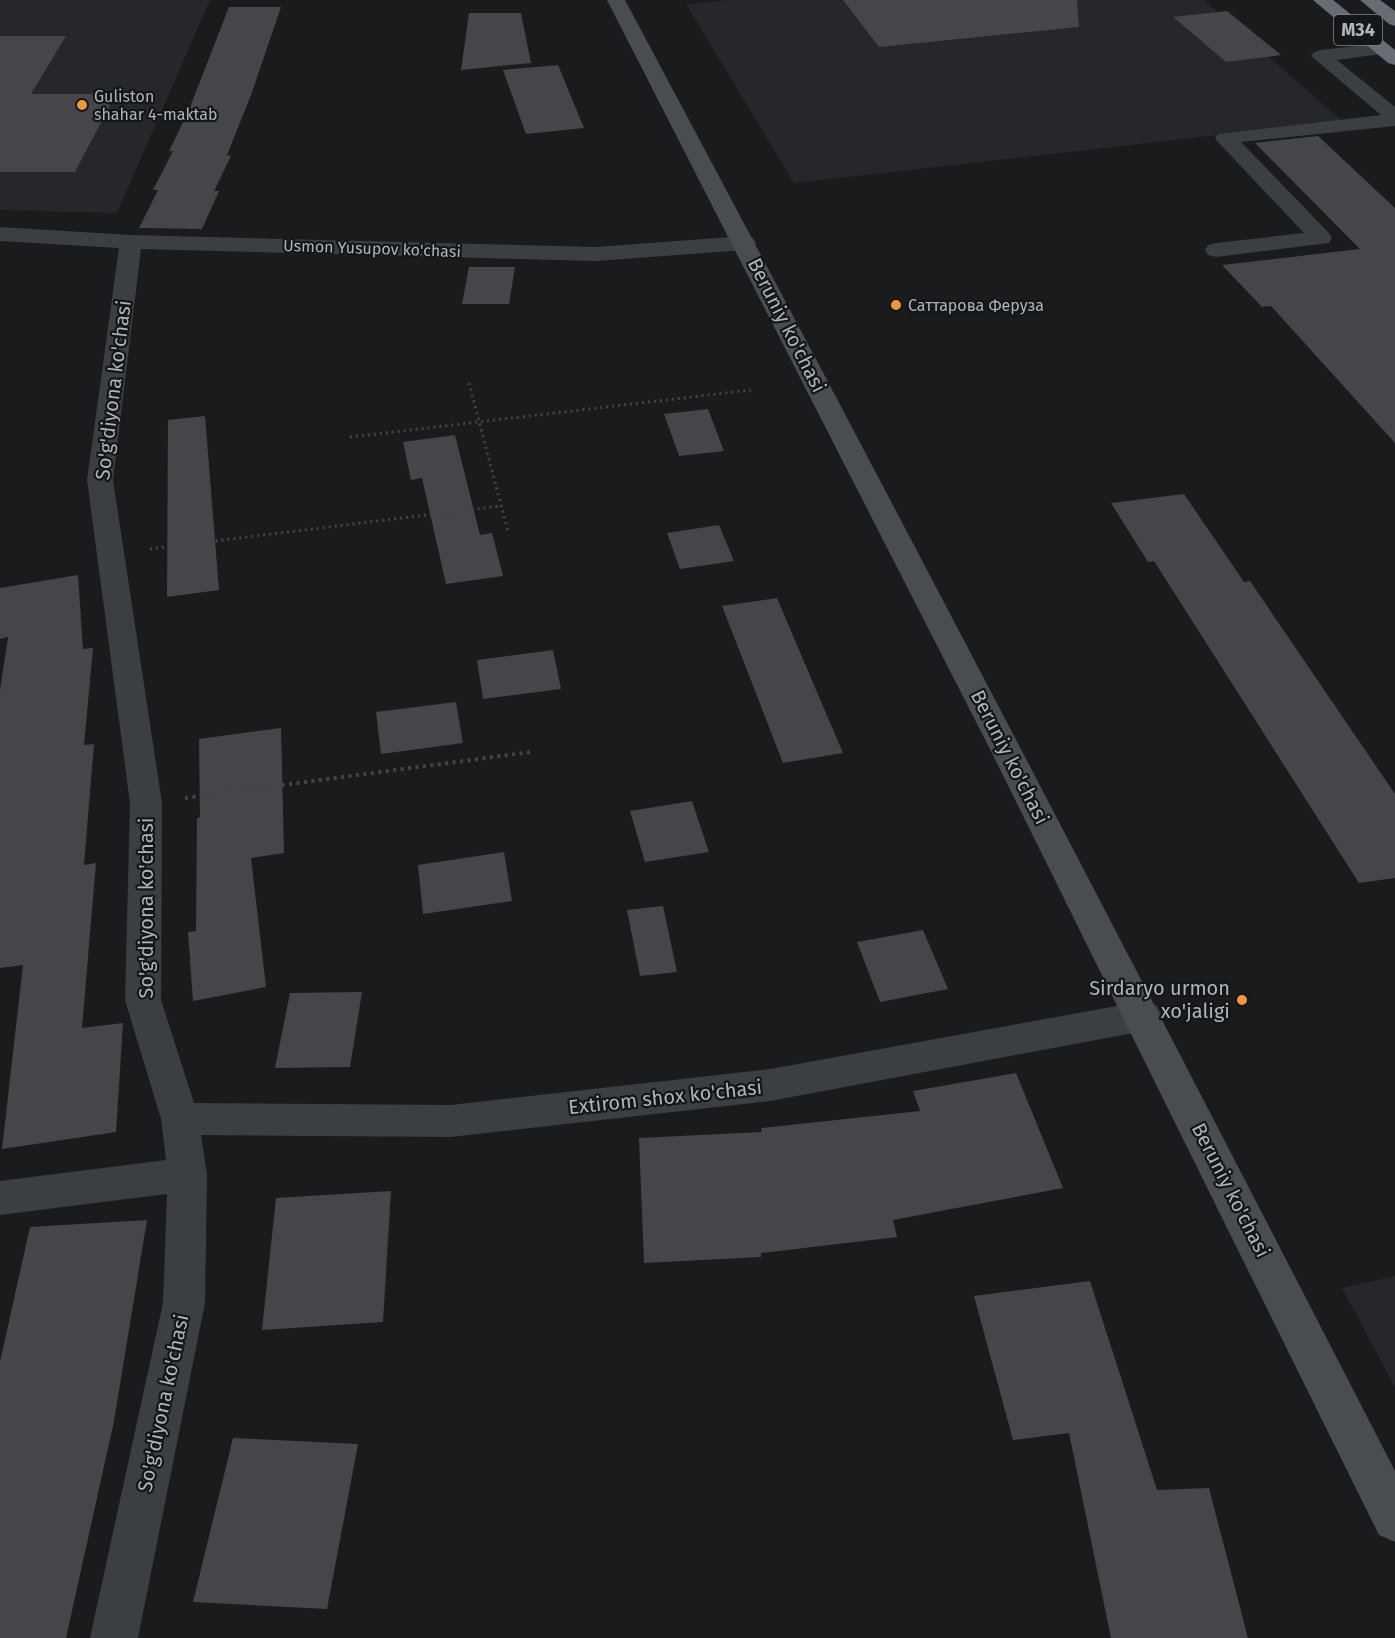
<svg xmlns="http://www.w3.org/2000/svg" width="1395" height="1638" font-family="'Fira Sans',sans-serif">
<rect width="100%" height="100%" fill="#1a1b1d"/>
<path fill="#26272a" d="M 0,0 L 210,0 L 117,213 L 0,210 Z
M 728,0 L 1204,0 L 1342,121 L 794,183 L 686,4 Z
M 1395,1276 L 1395,1387 L 1342,1288 Z"/>
<path fill="#45464a" d="M 843,0 L 1077,0 L 1079,27 L 879,47 Z
M 229,7 L 281,7 L 251,95 L 227,155 L 231,156 L 214,191 L 219,191 L 202,229 L 139,228 L 158,190 L 153,190 L 173,151 L 169,151 L 188,112 Z
M 1227,11 L 1281,55 L 1226,62 L 1173,17 Z
M 469,13 L 521,13 L 531,63 L 461,70 Z
M 0,36 L 66,36 L 31,94 L 116,94 L 75,172 L 0,172 Z
M 558,65 L 584,128 L 526,134 L 503,70 Z
M 1318,136 L 1395,208 L 1395,443 L 1271,306 L 1262,307 L 1222,265 L 1360,249 L 1255,143 Z
M 469,267 L 515,267 L 509,304 L 462,304 Z
M 708,409 L 724,451 L 679,456 L 664,414 Z
M 205,416 L 219,590 L 167,597 L 168,420 Z
M 455,435 L 480,535 L 492,533 L 503,576 L 446,584 L 422,478 L 411,480 L 403,442 Z
M 1184,494 L 1244,582 L 1250,581 L 1395,794 L 1395,878 L 1359,883 L 1154,561 L 1148,562 L 1111,503 Z
M 719,525 L 734,561 L 680,569 L 667,533 Z
M 78,575 L 83,649 L 93,648 L 84,745 L 94,744 L 84,865 L 96,863 L 82,1028 L 123,1023 L 116,1132 L 2,1149 L 23,965 L 0,968 L 0,690 L 8,637 L 0,639 L 0,588 Z
M 777,598 L 802,657 L 843,753 L 783,763 L 722,606 Z
M 553,650 L 561,689 L 483,699 L 477,660 Z
M 456,702 L 463,743 L 381,754 L 376,712 Z
M 281,728 L 284,853 L 251,858 L 266,987 L 193,1001 L 188,932 L 196,931 L 197,818 L 200,817 L 199,739 Z
M 692,801 L 709,852 L 645,862 L 630,811 Z
M 504,852 L 512,901 L 423,914 L 418,865 Z
M 663,906 L 677,972 L 640,976 L 627,910 Z
M 923,930 L 948,989 L 880,1002 L 857,942 Z
M 362,992 L 350,1067 L 275,1068 L 290,993 Z
M 1016,1073 L 1063,1188 L 893,1220 L 897,1237 L 761,1253 L 761,1257 L 644,1263 L 639,1138 L 762,1132 L 761,1128 L 920,1111 L 913,1091 Z
M 391,1191 L 383,1322 L 262,1330 L 276,1198 Z
M 147,1220 L 114,1421 L 66,1638 L 0,1638 L 0,1362 L 30,1227 Z
M 1090,1281 L 1157,1490 L 1209,1488 L 1248,1638 L 1111,1638 L 1069,1433 L 1013,1440 L 974,1296 Z
M 233,1438 L 358,1444 L 327,1609 L 193,1602 Z"/>
<g fill="none" stroke-linecap="round" stroke-linejoin="round">
<path stroke="#414549" stroke-width="3" stroke-dasharray="2 4" stroke-linecap="butt" d="M 469,383 L 508,532
M 350,437 L 751,390
M 150,549 L 499,506"/>
<path stroke="#414549" stroke-width="4" stroke-dasharray="3 4.5" stroke-linecap="butt" d="M 185,798 L 531,752"/>
<path fill="#3b3e42" fill-rule="evenodd" d="M 1382,43 L 1389,45 L 1391,49 L 1389,53 L 1337,60 L 1395,107 L 1395,126 L 1241,142 L 1329,233 L 1332,238 L 1329,243 L 1216,257 L 1208,255 L 1205,250 L 1208,245 L 1216,243 L 1304,233 L 1218,142 L 1215,138 L 1218,134 L 1381,115 L 1311,56 L 1314,52 L 1321,50 Z
M 0,227 L 131,235 L 596,247 L 745,236 L 753,238 L 756,243 L 753,248 L 745,250 L 596,261 L 141,249 L 113,480 L 162,803 L 161,1000 L 194,1103 L 451,1105 L 770,1069 L 1144,1001 L 1157,1006 L 1162,1016 L 1157,1026 L 1144,1031 L 770,1101 L 451,1137 L 201,1135 L 207,1174 L 205,1303 L 138,1638 L 90,1638 L 163,1303 L 167,1194 L 0,1215 L 0,1181 L 166,1160 L 161,1119 L 125,1000 L 130,803 L 87,480 L 119,248 L 0,241 Z"/>
<path fill="#494d52" fill-rule="evenodd" d="M 607,0 L 625,0 C 886,488 1142,979 1395,1471 L 1395,1542 L 1379,1535 L 994,757 Z"/>
<path fill="#686c73" fill-rule="evenodd" d="M 1313,0 L 1333,0 L 1395,50 L 1395,65 L 1388,63 Z
M 1360,0 L 1380,0 L 1395,11 L 1395,26 L 1389,24 Z"/>
</g>
<g fill="#f1963f" stroke="#151618" stroke-width="2">
<circle cx="82" cy="105" r="6"/>
<circle cx="896" cy="305" r="6"/>
<circle cx="1242" cy="1000" r="6"/>
</g>
<g text-anchor="middle" stroke-width="4.5" stroke-linejoin="round" paint-order="stroke">
<g font-size="16" fill="#adb4bc" stroke="#151618" text-anchor="start">
<text x="94" y="102">Guliston<tspan x="94" dy="18">shahar 4-maktab</tspan></text>
<text x="908" y="311">Саттарова Феруза</text>
</g>
<g font-size="16" fill="#adb4bc" stroke="#151618">
<text transform="translate(372 248) rotate(2)" y="6">Usmon Yusupov ko'chasi</text>
</g>
<rect fill="#151618" stroke="#7f858b" stroke-width="1.5" x="1334" y="15" width="48" height="30" rx="4.5"/>
<g font-size="18" font-weight="bold" fill="#adb4bc">
<text x="1358" y="36">M34</text>
</g>
<g font-size="20" fill="#adb4bc" stroke="#151618">
<text transform="translate(787 325) rotate(63)" y="7">Beruniy ko'chasi</text>
<text transform="translate(113 390) rotate(-83)" y="7">So'g'diyona ko'chasi</text>
<text transform="translate(1010 757) rotate(63)" y="7">Beruniy ko'chasi</text>
<text transform="translate(146 908) rotate(-90)" y="7">So'g'diyona ko'chasi</text>
<text transform="translate(665 1097) rotate(-6)" y="7">Extirom shox ko'chasi</text>
<text transform="translate(1231 1190) rotate(63)" y="7">Beruniy ko'chasi</text>
<text transform="translate(163 1403) rotate(-78)" y="7">So'g'diyona ko'chasi</text>
</g>
<g font-size="20" fill="#adb4bc" stroke="#151618" text-anchor="end">
<text x="1230" y="995">Sirdaryo urmon<tspan x="1230" dy="23">xo'jaligi</tspan></text>
</g>
</g>
</svg>
